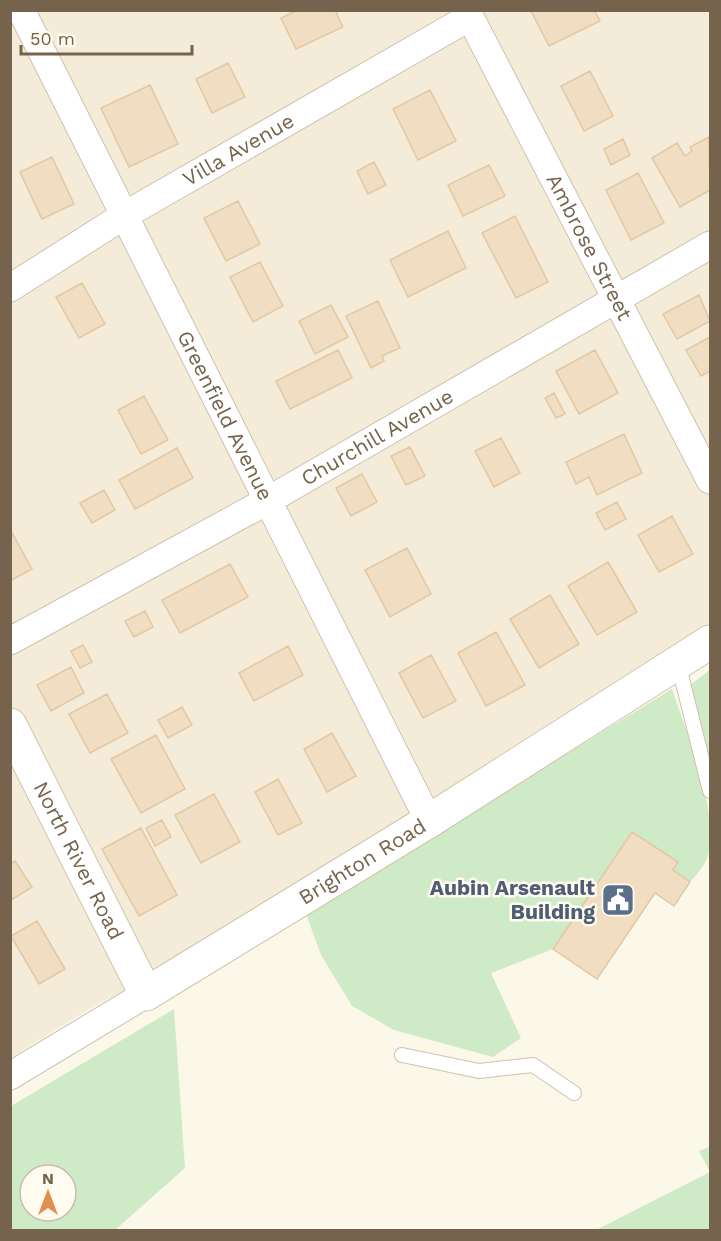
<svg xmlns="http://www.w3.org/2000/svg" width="721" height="1241" font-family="'Work Sans',sans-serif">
<rect width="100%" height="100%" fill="#fcf8e9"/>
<path fill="#f4ecd8" d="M 11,11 L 710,11 L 710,646 L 175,964 L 96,1005 L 11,1057 Z"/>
<path fill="#cfeac7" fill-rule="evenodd" d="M 710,670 L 710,791 L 686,688 Z
M 672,689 C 686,731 715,802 710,846 C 709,861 700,871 690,882 L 673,870 L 677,862 L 632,832 L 553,949 L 491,973 L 521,1038 L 493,1057 L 394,1030 L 352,1006 L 321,955 L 306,914 Z
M 174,1009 L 185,1168 L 115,1230 L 11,1230 L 11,1106 ZM 30,1175 L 66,1175 L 66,1211 L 30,1211 Z
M 710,1147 L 710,1230 L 596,1230 L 710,1172 L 699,1151 Z"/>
<path fill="#f1ddc1" stroke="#e3c7a2" stroke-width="1.5" d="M 297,10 L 335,10 L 343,27 L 296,49 L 281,18 Z
M 594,10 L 600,21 L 549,46 L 531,11 Z
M 228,63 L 245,97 L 212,113 L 196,79 Z
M 590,71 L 613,116 L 584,131 L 561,86 Z
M 150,85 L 178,144 L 129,167 L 101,108 Z
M 430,90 L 456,141 L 418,160 L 393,109 Z
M 709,137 L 710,190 L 680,207 L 652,158 L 677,143 L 685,156 L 692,151 L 690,147 Z
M 623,139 L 630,155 L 611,165 L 604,149 Z
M 52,157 L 74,204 L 42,219 L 20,172 Z
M 374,162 L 386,185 L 368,194 L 357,171 Z
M 489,165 L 505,196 L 463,216 L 448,185 Z
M 638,173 L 664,223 L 631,240 L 606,190 Z
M 238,201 L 260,244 L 226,261 L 204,218 Z
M 515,216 L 548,282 L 516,298 L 482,233 Z
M 448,231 L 466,268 L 408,297 L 390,260 Z
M 260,262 L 283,306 L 253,322 L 230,277 Z
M 82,283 L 105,324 L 79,338 L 56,297 Z
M 699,295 L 710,321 L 677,339 L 663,314 Z
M 378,301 L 400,348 L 382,356 L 384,361 L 371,368 L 346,316 Z
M 331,305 L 348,337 L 315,354 L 299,321 Z
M 710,337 L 710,371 L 701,376 L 686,350 Z
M 338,350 L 352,378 L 290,409 L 276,381 Z
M 595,350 L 618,393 L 579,414 L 556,371 Z
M 554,393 L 565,414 L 556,418 L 545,398 Z
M 144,396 L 168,440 L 141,454 L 118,410 Z
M 624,434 L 642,473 L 597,495 L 589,477 L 576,484 L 566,462 Z
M 501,438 L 520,473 L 494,487 L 475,451 Z
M 410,447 L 425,476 L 406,485 L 391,456 Z
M 177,448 L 193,478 L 135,509 L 119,480 Z
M 362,474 L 377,502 L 351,516 L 336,488 Z
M 104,490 L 115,510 L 92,523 L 80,503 Z
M 617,502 L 626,519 L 605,530 L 596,513 Z
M 672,516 L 693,554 L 659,572 L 638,535 Z
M 10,529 L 32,569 L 10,581 Z
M 407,548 L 431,594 L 390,617 L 365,570 Z
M 608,562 L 637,612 L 597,635 L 568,586 Z
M 230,564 L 248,597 L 180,633 L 162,600 Z
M 550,595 L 579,644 L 539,668 L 510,619 Z
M 145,611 L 153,627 L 134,637 L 125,621 Z
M 496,632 L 525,685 L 486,706 L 458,653 Z
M 83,645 L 92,662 L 80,668 L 71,651 Z
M 288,646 L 303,675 L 254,701 L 239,673 Z
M 431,655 L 456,701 L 423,718 L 399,673 Z
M 71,667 L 84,693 L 51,711 L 37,685 Z
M 107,694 L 128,733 L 90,753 L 69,714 Z
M 182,707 L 192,725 L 168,738 L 158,720 Z
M 332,733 L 356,776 L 327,792 L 304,749 Z
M 156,735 L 185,789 L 141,813 L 111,759 Z
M 278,779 L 302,823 L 278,835 L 255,792 Z
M 214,794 L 240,842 L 201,863 L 175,815 Z
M 162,820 L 171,837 L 155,846 L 146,828 Z
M 141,828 L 177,895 L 139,916 L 102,849 Z
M 632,832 L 678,862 L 673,870 L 690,882 L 674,906 L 655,893 L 597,979 L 553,949 Z
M 15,861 L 32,887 L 10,901 L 10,864 Z
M 37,921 L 65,969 L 39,984 L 11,936 Z"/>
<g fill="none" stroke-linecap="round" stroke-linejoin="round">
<g stroke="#cec2af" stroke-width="16">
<path id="service" d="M 678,663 L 710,791
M 402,1055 L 479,1071 L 533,1065 L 574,1093"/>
</g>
<g stroke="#cec2af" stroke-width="29">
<g id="minor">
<path id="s1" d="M 21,10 L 429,821"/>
<path id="s2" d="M 469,10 L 470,17 L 710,480"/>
<path id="s3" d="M 10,288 L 125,215 L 470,17"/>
<path id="s4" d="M 10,641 L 267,501 L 710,245"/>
<path d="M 10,1076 L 146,994"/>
</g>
</g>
<g stroke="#d1c4ac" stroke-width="35">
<g id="secondary">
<path id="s5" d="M 10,725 L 146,994 L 429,821 L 710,642"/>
</g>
</g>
<use href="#service" stroke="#fff" stroke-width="14"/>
<use href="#minor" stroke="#fff" stroke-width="27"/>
<use href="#secondary" stroke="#fff" stroke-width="33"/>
</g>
<defs>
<g id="civic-square" transform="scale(1.725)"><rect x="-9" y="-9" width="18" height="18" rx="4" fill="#5c6f8a" stroke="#fffbf0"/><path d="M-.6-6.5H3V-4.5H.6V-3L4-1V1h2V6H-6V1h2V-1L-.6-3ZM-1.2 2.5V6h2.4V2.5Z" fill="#fff"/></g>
</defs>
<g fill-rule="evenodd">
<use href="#civic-square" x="618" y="900"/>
</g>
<g text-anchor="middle" stroke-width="5" stroke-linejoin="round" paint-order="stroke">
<g font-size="21" fill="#76634d" stroke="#fffbf0">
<text dy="7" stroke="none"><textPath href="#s3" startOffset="267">Villa Avenue</textPath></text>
<text dy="7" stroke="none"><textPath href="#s2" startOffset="266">Ambrose Street</textPath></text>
<text dy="7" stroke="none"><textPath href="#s1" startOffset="454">Greenfield Avenue</textPath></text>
<text dy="7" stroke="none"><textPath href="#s4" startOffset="420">Churchill Avenue</textPath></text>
<text dy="7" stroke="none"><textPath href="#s5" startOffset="152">North River Road</textPath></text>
<text dy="7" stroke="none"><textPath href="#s5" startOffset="555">Brighton Road</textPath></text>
</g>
<g font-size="21" font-weight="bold" fill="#4e5e75" stroke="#fffbf0" text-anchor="end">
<text x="595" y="895">Aubin Arsenault<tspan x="595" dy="24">Building</tspan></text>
</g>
</g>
<rect width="721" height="1241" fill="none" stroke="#76634d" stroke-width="24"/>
<g transform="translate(48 1193)"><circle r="28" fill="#fffbf0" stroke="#c8beaf" stroke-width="1.5"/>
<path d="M0-4.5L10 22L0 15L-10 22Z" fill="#e28d52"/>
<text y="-9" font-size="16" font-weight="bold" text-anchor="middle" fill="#76634d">N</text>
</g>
<path d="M21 45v9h171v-9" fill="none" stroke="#76634d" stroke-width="3"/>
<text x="30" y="45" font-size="18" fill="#76634d" stroke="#fffbf0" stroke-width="4.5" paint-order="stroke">50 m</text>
</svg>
